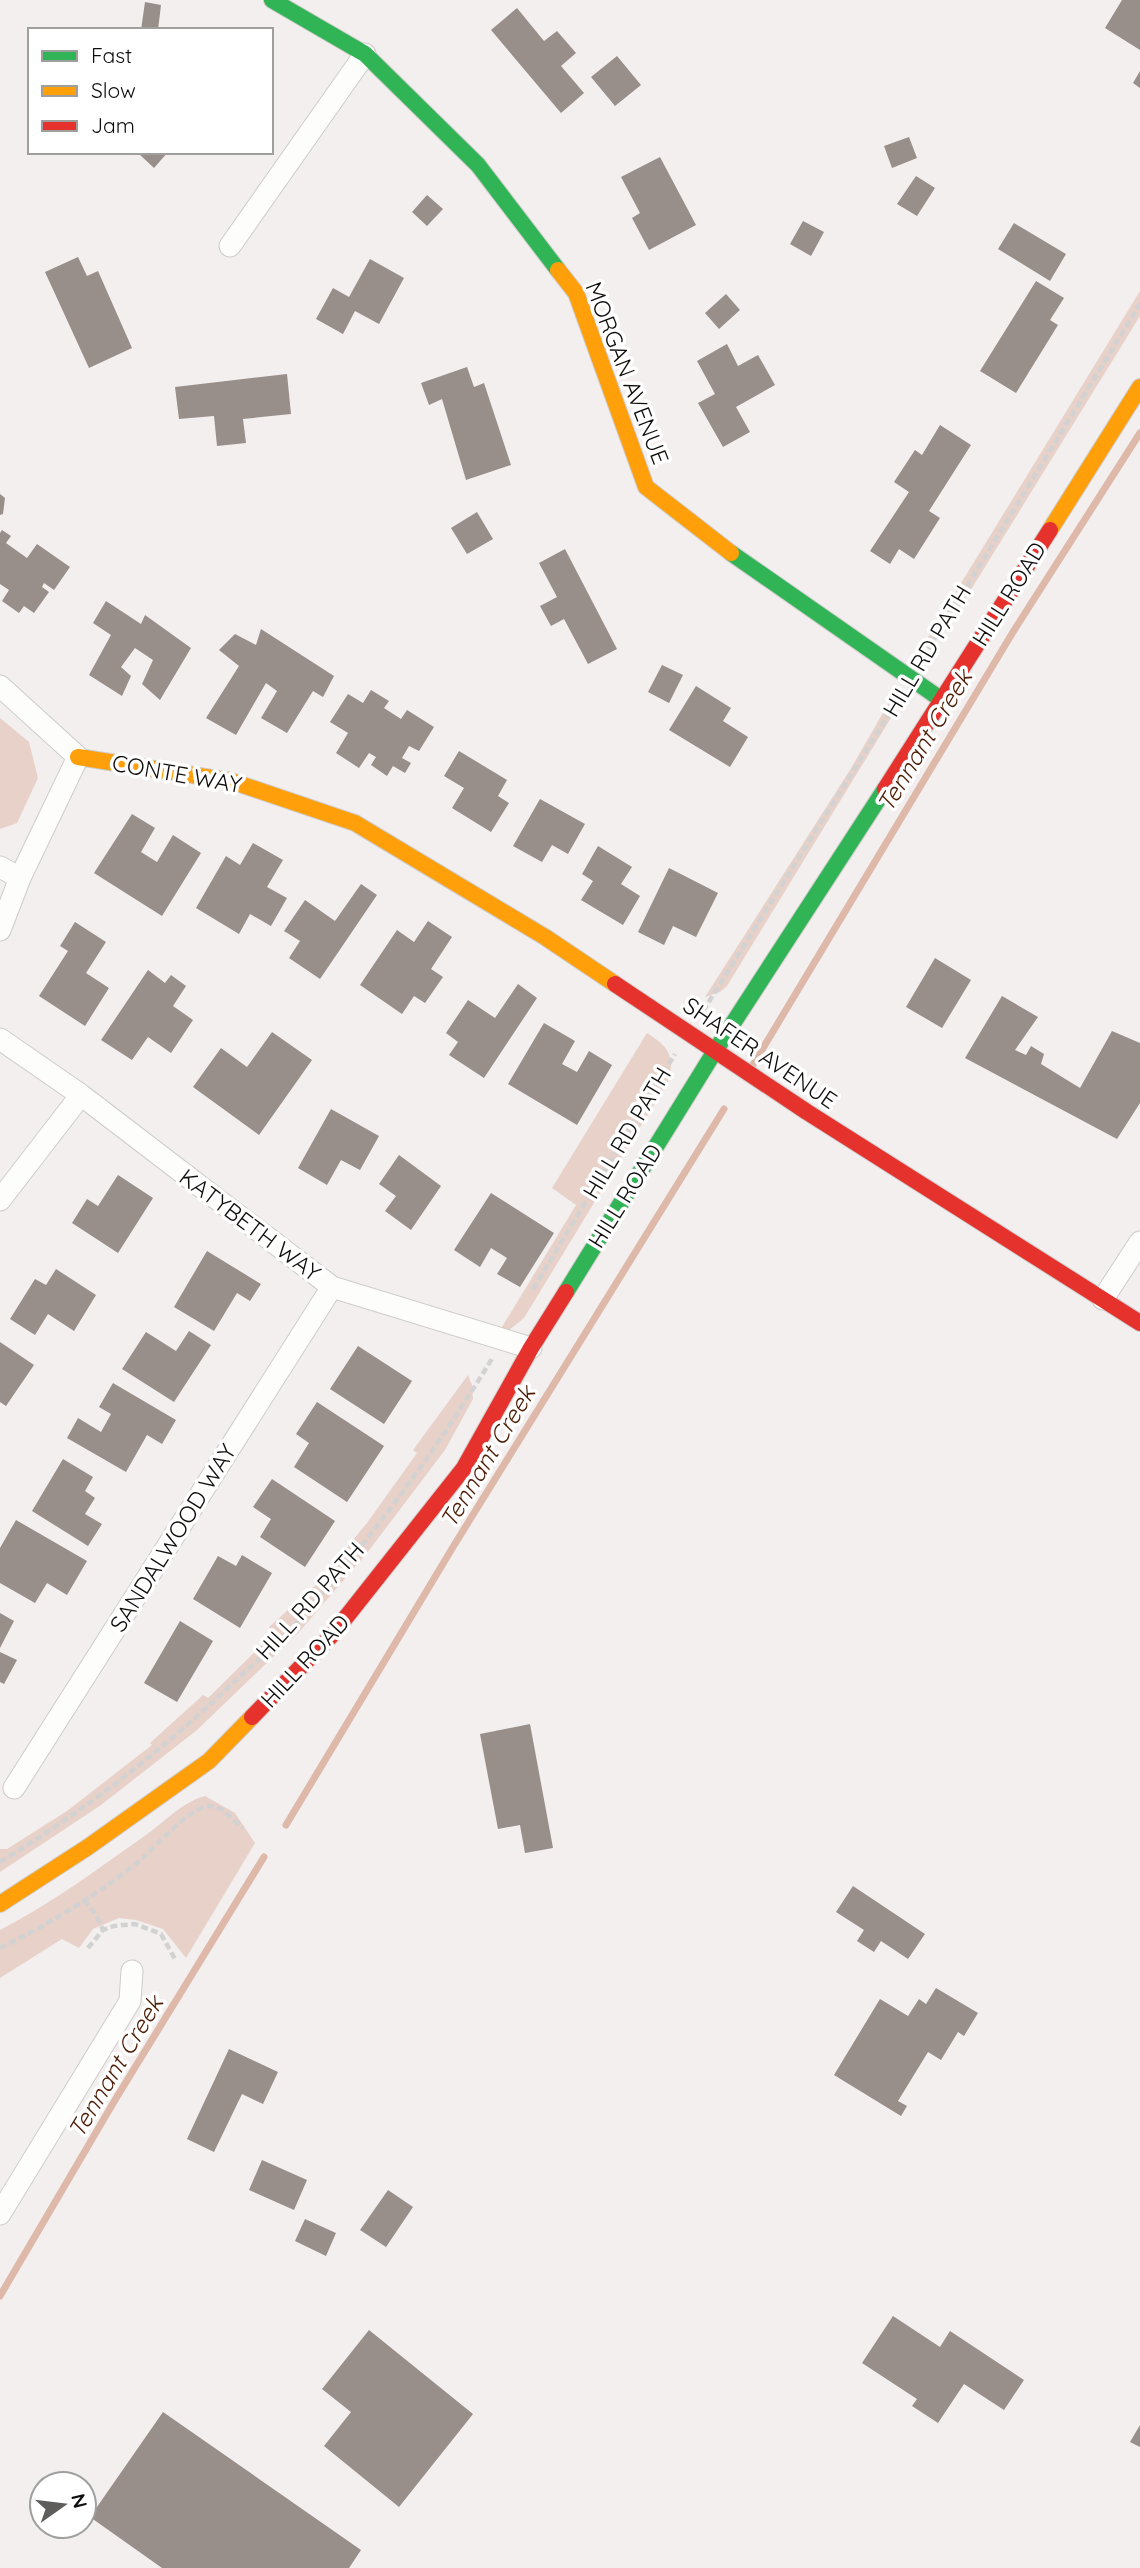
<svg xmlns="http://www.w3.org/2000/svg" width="1140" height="2568" font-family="Quicksand,sans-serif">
<rect width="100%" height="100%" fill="#f2efee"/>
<path fill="#e7d1c8" d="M 1140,291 L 1140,316 L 946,630 L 938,637 L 925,642 Z
M 895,692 L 897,708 L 727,986 L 720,992 L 705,997 L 850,770 Z
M 0,718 L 29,742 L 38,778 L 17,823 L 0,829 Z
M 647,1033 C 668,1047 673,1052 670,1078 L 524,1318 L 508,1331 L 499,1332 L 576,1205 L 552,1188 Z
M 468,1375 L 472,1385 L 473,1399 L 445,1450 L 367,1553 L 299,1632 L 197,1730 L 101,1805 L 0,1872 L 0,1849 L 7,1849 L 67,1811 L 152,1745 L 150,1743 L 203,1695 L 208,1698 L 274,1633 L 269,1627 L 317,1584 L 367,1523 L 417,1453 L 413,1450 Z
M 205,1796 L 235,1813 L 255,1843 L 186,1958 L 163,1929 L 136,1920 L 119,1918 L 93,1929 L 79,1948 L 62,1939 L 0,1978 L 0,1930 C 51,1904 99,1868 146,1835 C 166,1821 182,1802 205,1796 Z"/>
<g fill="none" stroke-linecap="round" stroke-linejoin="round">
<path stroke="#deb8a8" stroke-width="7" d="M 751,1068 L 1013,632 L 1140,433
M 286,1825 L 453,1547 L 724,1109
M 0,2296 L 115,2100 L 264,1857"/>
</g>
<path fill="#988e8a" d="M 1122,0 L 1140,0 L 1140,50 L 1105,28 Z
M 145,2 L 161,5 L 158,30 L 141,30 Z
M 517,8 L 544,41 L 557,31 L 576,53 L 561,66 L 584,93 L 561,113 L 491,30 Z
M 617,56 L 641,85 L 615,106 L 591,77 Z
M 1140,71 L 1140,88 L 1133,83 Z
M 909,137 L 917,158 L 892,168 L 884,146 Z
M 137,152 L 168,152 L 154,168 Z
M 660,157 L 696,225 L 649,250 L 632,218 L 640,213 L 621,177 Z
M 916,176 L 935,188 L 917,216 L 897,204 Z
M 427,195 L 443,209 L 427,226 L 412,212 Z
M 803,221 L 824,232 L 811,256 L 790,244 Z
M 1014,223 L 1066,254 L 1050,281 L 998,249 Z
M 78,257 L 87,276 L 98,271 L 132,348 L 89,368 L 45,272 Z
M 370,259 L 404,278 L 379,324 L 355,311 L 343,334 L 316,319 L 333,288 L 349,297 Z
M 1036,281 L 1064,298 L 1050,320 L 1058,325 L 1016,393 L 980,371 Z
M 726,294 L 740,310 L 719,329 L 705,313 Z
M 727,344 L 738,366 L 758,355 L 775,385 L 736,407 L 750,432 L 723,447 L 698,403 L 715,394 L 697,361 Z
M 467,367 L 474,387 L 484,383 L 511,465 L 466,480 L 442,399 L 429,405 L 421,383 Z
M 287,374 L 291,414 L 243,419 L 246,443 L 217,446 L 214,416 L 179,419 L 175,387 Z
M 940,425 L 971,445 L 929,511 L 940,518 L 914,559 L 899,549 L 890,564 L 870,551 L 909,492 L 894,482 L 915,450 L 922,455 Z
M 0,494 L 5,498 L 3,514 L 0,515 Z
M 477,512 L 493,539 L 467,554 L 451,528 Z
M 2,530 L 11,536 L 6,543 L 27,558 L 37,544 L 70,567 L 54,590 L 44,583 L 42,587 L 49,592 L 34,613 L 24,606 L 19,613 L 2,601 L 9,590 L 0,584 L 0,533 Z
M 565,549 L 617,649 L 588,664 L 564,619 L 551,626 L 540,606 L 557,597 L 539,563 Z
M 106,601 L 141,624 L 145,615 L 191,648 L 160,700 L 142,684 L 153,660 L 135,648 L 121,667 L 131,676 L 122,696 L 89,675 L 111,635 L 93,623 Z
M 261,629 L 334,676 L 323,697 L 313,691 L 287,733 L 261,718 L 277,691 L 266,683 L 236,735 L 206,718 L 239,666 L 219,650 L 235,634 L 256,645 Z
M 662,665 L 683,675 L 669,703 L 648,692 Z
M 696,686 L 731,708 L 723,721 L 748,737 L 730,767 L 669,730 Z
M 371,690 L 389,701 L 384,708 L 401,719 L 407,710 L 434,727 L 419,751 L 409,746 L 402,758 L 411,763 L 405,773 L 393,766 L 387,776 L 371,765 L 376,757 L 369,753 L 359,768 L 336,753 L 348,733 L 330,722 L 348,694 L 363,703 Z
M 459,751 L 507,780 L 498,796 L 509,803 L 491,832 L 452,808 L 464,788 L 444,776 Z
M 540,799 L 585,824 L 568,854 L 552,845 L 542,862 L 513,846 Z
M 132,814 L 155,828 L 141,852 L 157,862 L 173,835 L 201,853 L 162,916 L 94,873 Z
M 253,843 L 283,860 L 267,887 L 287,898 L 271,926 L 250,914 L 239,934 L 196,908 L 226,856 L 240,865 Z
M 598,846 L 632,867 L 621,884 L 640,896 L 623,925 L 581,900 L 593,881 L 582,874 Z
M 669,868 L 718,893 L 696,937 L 673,926 L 664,945 L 638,932 Z
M 361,884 L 377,895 L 320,979 L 289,958 L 300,941 L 284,931 L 305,900 L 335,921 Z
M 428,921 L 452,937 L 431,969 L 443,977 L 425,1003 L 414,996 L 402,1014 L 360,985 L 397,930 L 414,942 Z
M 75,922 L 106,942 L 86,973 L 109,988 L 85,1026 L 39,996 L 68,951 L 60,946 Z
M 935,958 L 971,980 L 942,1028 L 906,1007 Z
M 148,970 L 165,983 L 171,975 L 186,986 L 173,1006 L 193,1020 L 171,1053 L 148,1037 L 132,1060 L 101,1040 Z
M 518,984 L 537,998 L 484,1078 L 449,1055 L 458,1042 L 446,1033 L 468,1000 L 495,1018 Z
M 1002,996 L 1038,1017 L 1015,1050 L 1026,1055 L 1031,1046 L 1044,1054 L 1041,1064 L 1080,1088 L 1112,1031 L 1140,1043 L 1140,1103 L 1117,1139 L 965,1058 Z
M 544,1023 L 575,1041 L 562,1064 L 577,1072 L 589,1051 L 612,1065 L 577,1125 L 508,1084 Z
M 272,1032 L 312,1060 L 259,1135 L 193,1087 L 221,1048 L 247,1067 Z
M 331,1109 L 379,1136 L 360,1170 L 341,1160 L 327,1185 L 298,1168 Z
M 399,1155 L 441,1186 L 411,1230 L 385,1211 L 396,1196 L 379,1184 Z
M 118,1175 L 153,1198 L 118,1253 L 72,1223 L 87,1199 L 98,1206 Z
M 491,1193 L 554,1233 L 520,1287 L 497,1274 L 507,1258 L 491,1248 L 480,1267 L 454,1250 Z
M 207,1251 L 261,1284 L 250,1301 L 237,1293 L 214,1331 L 174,1307 Z
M 56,1269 L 96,1295 L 74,1331 L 48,1314 L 35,1335 L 10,1319 L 35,1279 L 46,1285 Z
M 189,1331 L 211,1345 L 174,1402 L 122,1369 L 146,1332 L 176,1351 Z
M 0,1342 L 34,1365 L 6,1406 L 0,1402 Z
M 358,1346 L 412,1381 L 384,1424 L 330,1389 Z
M 113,1383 L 176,1420 L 162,1444 L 147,1435 L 126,1472 L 67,1438 L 78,1418 L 101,1432 L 111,1414 L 99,1407 Z
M 317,1402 L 384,1446 L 347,1502 L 294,1467 L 309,1443 L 296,1434 Z
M 63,1459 L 93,1477 L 85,1491 L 95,1498 L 85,1514 L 102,1524 L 88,1546 L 32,1511 Z
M 272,1479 L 335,1521 L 305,1567 L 260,1537 L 271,1519 L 253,1507 Z
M 16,1520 L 87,1561 L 67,1595 L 47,1583 L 35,1603 L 0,1583 L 0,1548 Z
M 242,1555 L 272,1573 L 240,1628 L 193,1599 L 218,1556 L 236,1566 Z
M 0,1613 L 14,1621 L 0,1648 Z
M 180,1621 L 213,1641 L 177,1702 L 144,1683 Z
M 0,1652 L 17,1660 L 4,1684 L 0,1682 Z
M 530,1724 L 553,1848 L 525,1853 L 520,1825 L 498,1829 L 480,1734 Z
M 853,1886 L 925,1934 L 908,1959 L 881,1941 L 874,1952 L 857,1941 L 864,1930 L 836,1912 Z
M 936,1988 L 978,2013 L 964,2036 L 958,2032 L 941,2060 L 928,2052 L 898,2101 L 907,2106 L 901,2116 L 834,2075 L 880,1999 L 908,2016 L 919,1999 L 926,2004 Z
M 229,2049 L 278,2072 L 263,2104 L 242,2094 L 214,2152 L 187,2139 Z
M 262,2160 L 307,2180 L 294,2210 L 249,2190 Z
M 388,2190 L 413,2207 L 386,2247 L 360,2230 Z
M 305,2219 L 336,2233 L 326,2256 L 295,2241 Z
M 893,2316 L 940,2347 L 950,2331 L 1024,2380 L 1004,2410 L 964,2384 L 938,2423 L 912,2406 L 917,2399 L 862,2363 Z
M 369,2330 L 473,2414 L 399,2507 L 324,2446 L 351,2412 L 322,2389 Z
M 163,2412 L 361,2550 L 349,2568 L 162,2568 L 90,2517 Z
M 1140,2425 L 1140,2447 L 1130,2442 Z"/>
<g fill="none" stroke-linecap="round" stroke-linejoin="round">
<g stroke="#cecccb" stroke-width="23">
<path id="street" d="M 230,246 L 365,54
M 0,686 L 78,757 L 20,878
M 0,867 L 20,878 L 0,930
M 0,1039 L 81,1095 L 332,1287 L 531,1348
M 0,1200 L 81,1095
M 1103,1299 L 1140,1242
M 14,1788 L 332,1287
M 0,2214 L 130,2001 L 132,1971"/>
</g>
<g stroke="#cecccb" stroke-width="18">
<path id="fast" d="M 272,0 L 365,54 L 478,165 L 558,270
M 731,553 L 942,700
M 566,1292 L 715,1051 L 885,789"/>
</g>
<g stroke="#cecccb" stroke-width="18">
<path id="slow" d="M 558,270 L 576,293 L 646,487 L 731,553
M 1050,530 L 1140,387
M 78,757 L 231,781 L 355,823 L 545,937 L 615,984
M 0,1904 L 88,1847 L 209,1761 L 252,1717"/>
</g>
<g stroke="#cecccb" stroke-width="18">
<path id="jam" d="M 885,789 L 1050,530
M 615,984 L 807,1112 L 1140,1323
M 252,1717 L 332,1635 L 464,1468 L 531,1348 L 566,1292"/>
</g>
<path stroke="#d3d2d2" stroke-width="4.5" stroke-dasharray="7 3.5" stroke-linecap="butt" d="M 923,658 L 1140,304
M 703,1011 L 899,698
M 533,1289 L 675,1054
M 0,1862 C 87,1809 158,1754 232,1684 C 251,1666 272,1649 290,1630 C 366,1546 434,1454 493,1357
M 84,1900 L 96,1915 L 103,1930
M 0,1948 C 44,1927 109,1888 145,1856 C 159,1843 190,1808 208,1806 C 222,1805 233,1820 243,1828
M 88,1948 L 103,1930 L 114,1926 L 135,1924 L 161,1934 L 175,1959"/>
<use href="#street" stroke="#fdfdfc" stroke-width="21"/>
<use href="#fast" stroke="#30b455" stroke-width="16"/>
<use href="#slow" stroke="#ff9f0a" stroke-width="16"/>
<use href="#jam" stroke="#e5322d" stroke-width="16"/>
</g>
<g text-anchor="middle" stroke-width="7" stroke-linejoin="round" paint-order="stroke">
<g font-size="23" fill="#0f0e0d" stroke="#fff">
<text transform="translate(627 373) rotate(69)" y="8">MORGAN AVENUE</text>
<text transform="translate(1009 594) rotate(-58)" y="8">HILL ROAD</text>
<text transform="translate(927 651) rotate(-59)" y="8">HILL RD PATH</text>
<text transform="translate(177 774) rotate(10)" y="8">CONTE WAY</text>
<text transform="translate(760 1053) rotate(34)" y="8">SHAFER AVENUE</text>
<text transform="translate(627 1133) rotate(-59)" y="8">HILL RD PATH</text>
<text transform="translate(625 1196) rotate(-58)" y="8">HILL ROAD</text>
<text transform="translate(250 1225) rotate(37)" y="8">KATYBETH WAY</text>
<text transform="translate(173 1538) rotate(-58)" y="8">SANDALWOOD WAY</text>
<text transform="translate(310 1601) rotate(-48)" y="8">HILL RD PATH</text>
<text transform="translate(305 1661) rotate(-47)" y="8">HILL ROAD</text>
</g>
<g font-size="24" font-style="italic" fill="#4d1d05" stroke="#fff">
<text transform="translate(925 741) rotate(-59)" y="8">Tennant Creek</text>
<text transform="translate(488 1457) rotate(-59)" y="8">Tennant Creek</text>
<text transform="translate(116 2067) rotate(-59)" y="8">Tennant Creek</text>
</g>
</g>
<rect x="28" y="28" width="245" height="126" fill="#ffffff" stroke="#9f9f9e" stroke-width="2"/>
<rect x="42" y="51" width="35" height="10" fill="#30b455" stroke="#9f9f9e" stroke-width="2"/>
<text x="91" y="63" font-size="21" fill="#0f0e0d">Fast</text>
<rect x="42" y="86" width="35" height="10" fill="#ff9f0a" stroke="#9f9f9e" stroke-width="2"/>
<text x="91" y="98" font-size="21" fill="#0f0e0d">Slow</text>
<rect x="42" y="121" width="35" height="10" fill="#e5322d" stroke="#9f9f9e" stroke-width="2"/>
<text x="91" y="133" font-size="21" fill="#0f0e0d">Jam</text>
<g transform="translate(63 2505) rotate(76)"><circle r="33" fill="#ffffff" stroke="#9f9f9e" stroke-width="2"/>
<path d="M0-5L12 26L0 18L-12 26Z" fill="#5e5d5c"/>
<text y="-10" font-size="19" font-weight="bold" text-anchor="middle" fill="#0f0e0d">N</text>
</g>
</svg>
